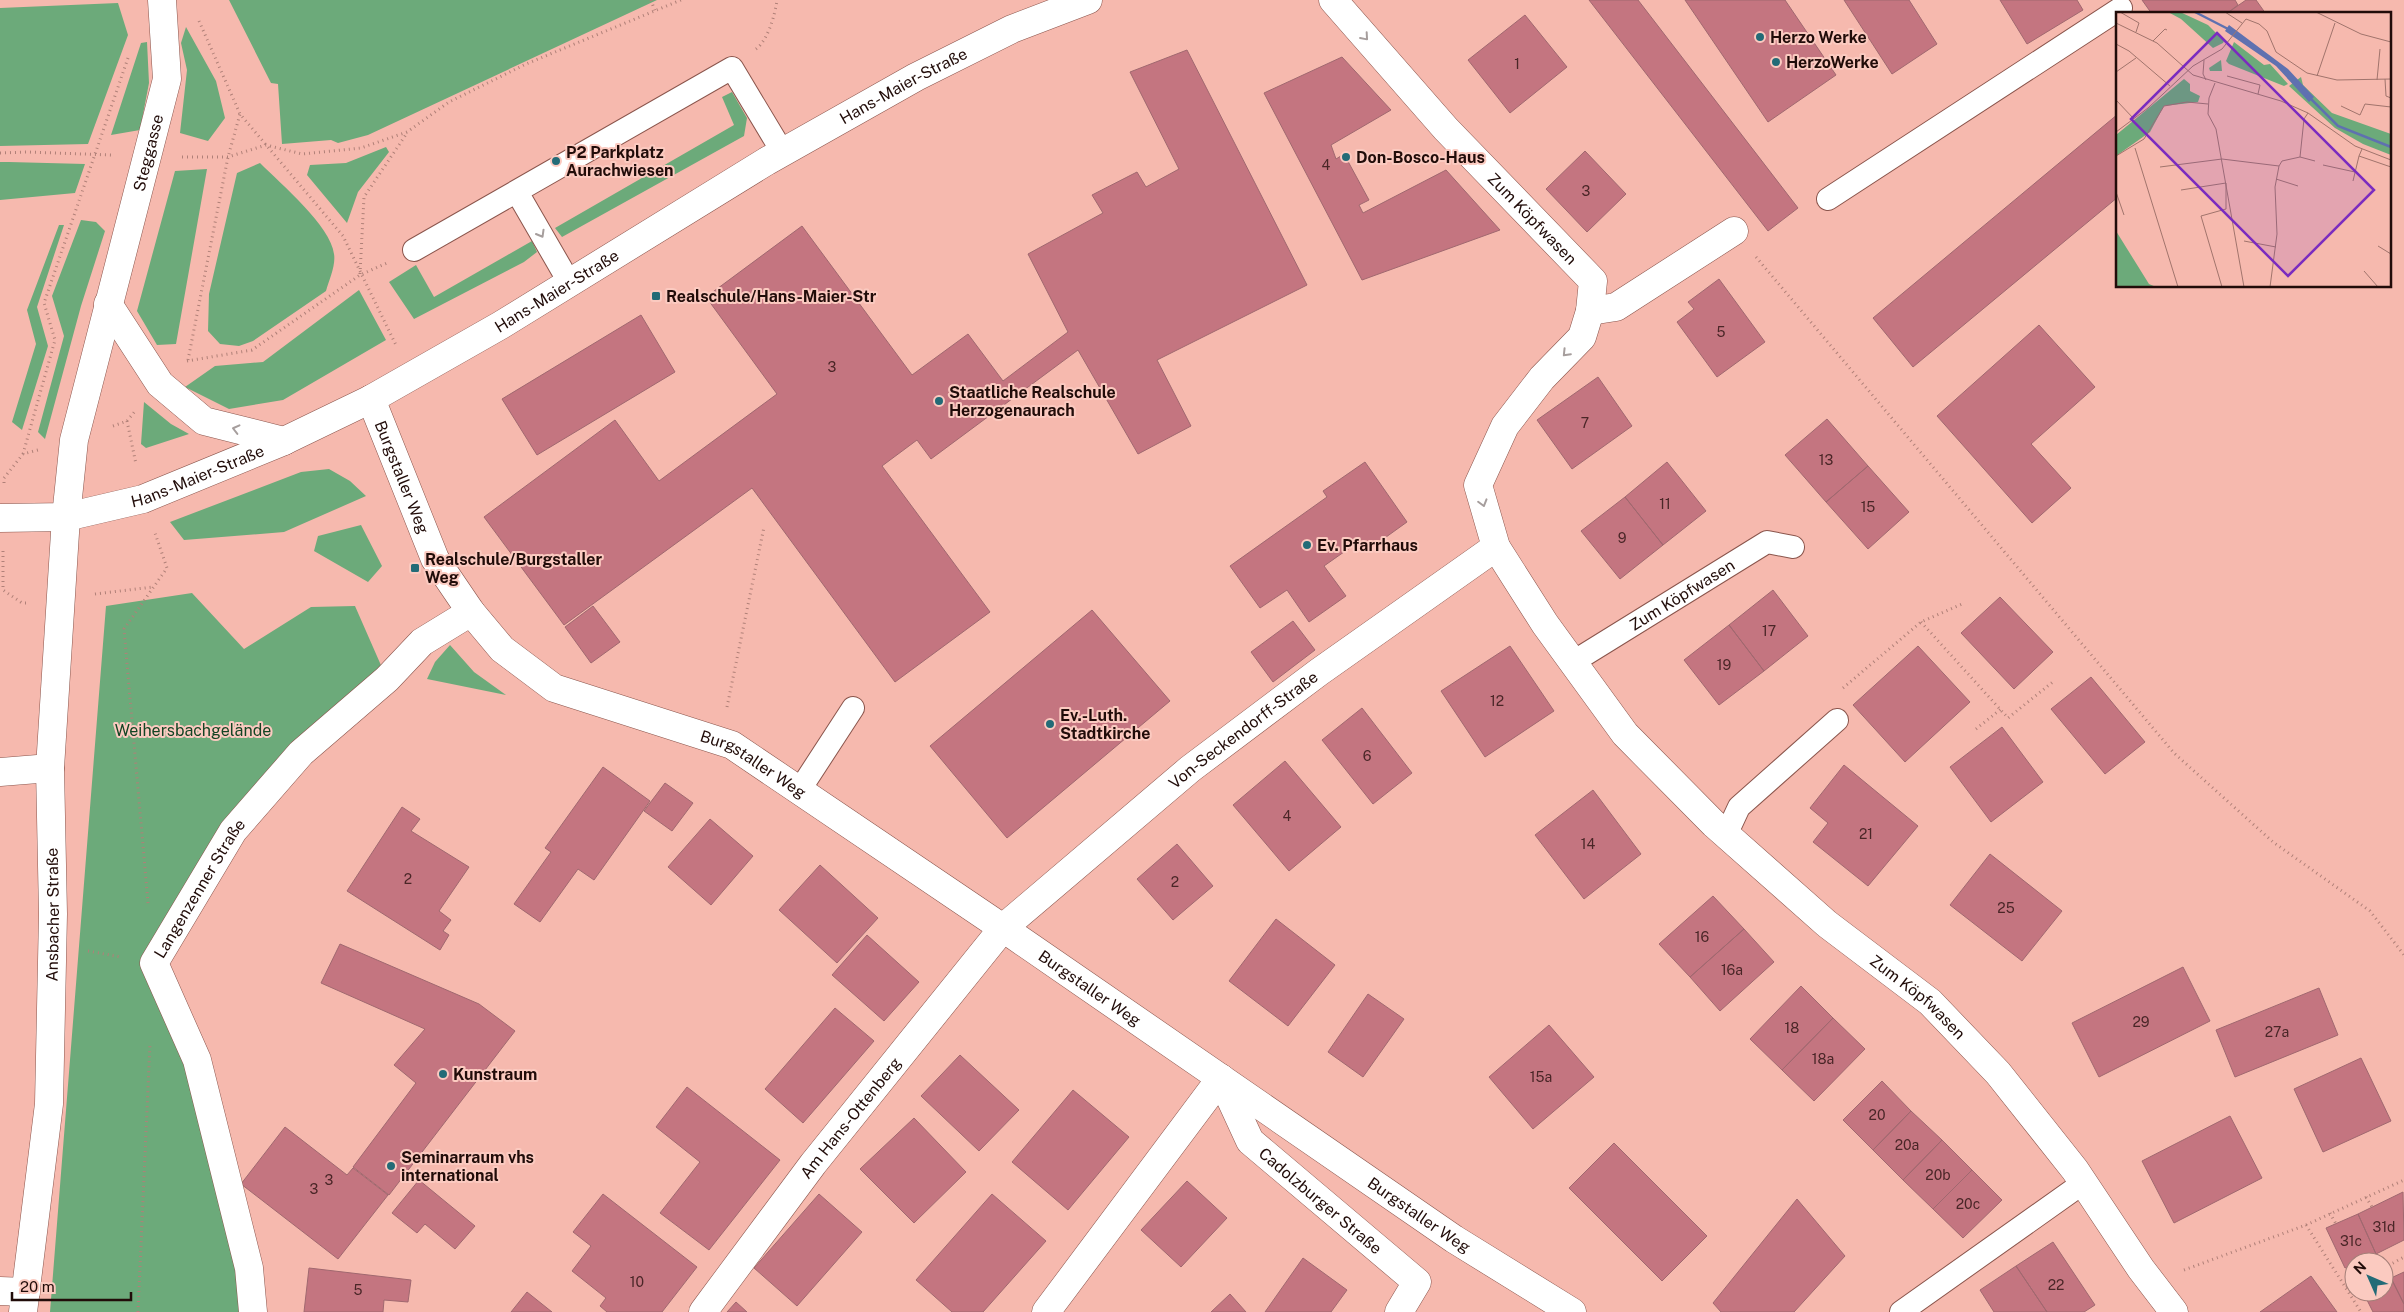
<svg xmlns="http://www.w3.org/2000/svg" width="2404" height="1312" font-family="'Public Sans',sans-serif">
<rect width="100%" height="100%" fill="#f6b9ae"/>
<path fill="#6caa7a" d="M 229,0 L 657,0 L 368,135 L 338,143 L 331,140 L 282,144 L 278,84 L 271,83 Z
M 118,3 L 128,35 L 88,144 L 0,146 L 0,8 Z
M 186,27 L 216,81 L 225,118 L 208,141 L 180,133 L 187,70 L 181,43 Z
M 147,42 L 149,83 L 140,130 L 111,135 L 141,43 Z
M 732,92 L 747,118 L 744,136 L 562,237 L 555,228 L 734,125 L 722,97 Z
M 386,147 L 389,152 L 358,192 L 347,223 L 307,175 L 310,165 L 346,163 Z
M 0,162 L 9,162 L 85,164 L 75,193 L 0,200 Z
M 260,163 C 281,184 331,226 334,254 C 336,265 329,280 326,291 L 253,341 L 239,346 L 220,344 L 208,331 L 209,294 L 237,173 Z
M 207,169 L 176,344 L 157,345 L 137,311 L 175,171 Z
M 81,220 L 96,222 L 105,231 L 81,306 L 45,439 L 38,432 L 64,336 L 52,296 Z
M 59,225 L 64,225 L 37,307 L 48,346 L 22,430 L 12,422 L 36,344 L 27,310 Z
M 532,241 L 537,252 L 524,262 L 414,319 L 389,282 L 416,265 L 434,297 Z
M 359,290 L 386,340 L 283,400 L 229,409 L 185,387 L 215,366 L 263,362 Z
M 144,402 L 171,424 L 189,434 L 146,448 L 141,444 Z
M 329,469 L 350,481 L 366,496 L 284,532 L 184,540 L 170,522 L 301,472 Z
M 361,525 L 382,566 L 368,582 L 314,551 L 318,536 Z
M 192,593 L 244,649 L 311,607 L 355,606 L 387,679 L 301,753 L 154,962 L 197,1060 L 253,1312 L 50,1312 L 106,606 Z
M 450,645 L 474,672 L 506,695 L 427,679 L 435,662 Z"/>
<path fill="#c47580" stroke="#a0686f" d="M 1589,0 L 1638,0 L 1798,208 L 1768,231 Z
M 1685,0 L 1785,0 L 1836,75 L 1768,122 Z
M 1844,0 L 1909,0 L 1937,44 L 1892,74 Z
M 2000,0 L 2077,0 L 2083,10 L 2027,44 Z
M 2142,0 L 2235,0 L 2238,5 L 2226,14 L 2152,14 Z
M 2246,0 L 2256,0 L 2266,14 L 2226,14 Z
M 1525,15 L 1567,67 L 1510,113 L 1468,60 Z
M 1187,50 L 1307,285 L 1157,360 L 1191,426 L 1138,454 L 1078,350 L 931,459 L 917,440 L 882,466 L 990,612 L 895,682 L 752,488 L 564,625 L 484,517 L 615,420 L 659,481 L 777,394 L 706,297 L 802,226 L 912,375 L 968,334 L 1003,381 L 1068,332 L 1028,254 L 1103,213 L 1092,195 L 1137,172 L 1146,187 L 1179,169 L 1130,72 Z
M 1342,57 L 1391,110 L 1331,145 L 1336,159 L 1344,154 L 1369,200 L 1359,205 L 1363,213 L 1446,170 L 1500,230 L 1362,280 L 1264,93 Z
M 2118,114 L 2118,197 L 1913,367 L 1873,318 Z
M 1585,151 L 1626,194 L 1587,232 L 1546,189 Z
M 1719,279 L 1765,342 L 1717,377 L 1677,322 L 1694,309 L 1688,302 Z
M 641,315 L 675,372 L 537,455 L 502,399 Z
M 2039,325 L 2095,387 L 2031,444 L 2071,488 L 2032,523 L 1937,416 Z
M 1598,377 L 1632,426 L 1572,469 L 1537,420 Z
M 1827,419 L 1868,466 L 1826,502 L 1785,455 Z
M 1365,462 L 1407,522 L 1368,550 L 1361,540 L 1324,566 L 1346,596 L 1309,622 L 1287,590 L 1260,608 L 1230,566 L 1327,497 L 1323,491 Z
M 1667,462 L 1706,511 L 1663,545 L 1625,497 Z
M 1868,466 L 1909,512 L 1868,549 L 1826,502 Z
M 1625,497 L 1663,545 L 1620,579 L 1581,531 Z
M 1773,590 L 1808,636 L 1764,671 L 1729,625 Z
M 2000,597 L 2053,652 L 2014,689 L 1961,633 Z
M 593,606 L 620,642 L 591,663 L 565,627 Z
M 1092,610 L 1170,701 L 1007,838 L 930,746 Z
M 1293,621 L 1315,650 L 1273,682 L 1251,652 Z
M 1729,625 L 1764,671 L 1719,705 L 1684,660 Z
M 1510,646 L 1554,711 L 1485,757 L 1441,691 Z
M 1918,646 L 1970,702 L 1905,762 L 1853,705 Z
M 2091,677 L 2145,742 L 2105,774 L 2051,709 Z
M 1362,708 L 1412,773 L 1373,804 L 1322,740 Z
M 2002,727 L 2043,782 L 1991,822 L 1950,767 Z
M 1285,761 L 1341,827 L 1289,871 L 1233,805 Z
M 1844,765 L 1918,826 L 1868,886 L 1813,842 L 1828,823 L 1810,808 Z
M 603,767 L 650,801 L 594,880 L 578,869 L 540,922 L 514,904 L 551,852 L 545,848 Z
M 665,783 L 693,803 L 672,831 L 644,811 Z
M 1593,790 L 1641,854 L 1584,899 L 1535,835 Z
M 402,807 L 420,819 L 411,831 L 469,867 L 439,911 L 451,920 L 443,931 L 449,935 L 440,950 L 347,891 Z
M 710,819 L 753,856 L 711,905 L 668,867 Z
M 1177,844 L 1213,886 L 1173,920 L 1137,879 Z
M 1990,854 L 2062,911 L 2022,961 L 1950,905 Z
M 820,865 L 878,918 L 837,963 L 779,910 Z
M 1713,896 L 1744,929 L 1690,977 L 1659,944 Z
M 1276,919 L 1335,965 L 1288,1026 L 1229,981 Z
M 1744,929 L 1774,962 L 1720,1011 L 1690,977 Z
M 867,935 L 919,982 L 884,1021 L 832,975 Z
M 340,944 L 479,1004 L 515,1031 L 389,1195 L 353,1167 L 416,1083 L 394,1065 L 425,1029 L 321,983 Z
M 2183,967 L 2210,1021 L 2099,1077 L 2072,1023 Z
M 1801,986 L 1833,1018 L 1782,1070 L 1750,1039 Z
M 2319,988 L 2338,1035 L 2235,1077 L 2216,1030 Z
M 1368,994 L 1404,1019 L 1363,1077 L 1328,1052 Z
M 835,1008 L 874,1041 L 803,1123 L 765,1089 Z
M 1833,1018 L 1865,1049 L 1814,1101 L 1782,1070 Z
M 1549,1025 L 1594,1077 L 1533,1129 L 1489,1077 Z
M 960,1055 L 1019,1110 L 979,1151 L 921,1096 Z
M 2361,1058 L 2391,1121 L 2323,1152 L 2294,1089 Z
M 1882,1081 L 1911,1111 L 1873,1150 L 1843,1120 Z
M 687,1087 L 780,1160 L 709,1250 L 660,1213 L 700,1162 L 656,1127 Z
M 1073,1090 L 1129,1137 L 1068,1210 L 1012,1162 Z
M 1911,1111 L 1942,1140 L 1903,1180 L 1873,1150 Z
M 2230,1116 L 2262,1178 L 2174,1223 L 2142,1161 Z
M 914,1118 L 966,1172 L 914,1223 L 860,1169 Z
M 285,1127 L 347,1175 L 353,1168 L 388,1195 L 338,1259 L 241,1184 Z
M 1942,1140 L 1972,1170 L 1933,1209 L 1903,1180 Z
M 1614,1143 L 1707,1236 L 1662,1281 L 1569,1188 Z
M 1972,1170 L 2002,1200 L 1963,1238 L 1933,1209 Z
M 419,1180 L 475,1226 L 455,1249 L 425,1224 L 417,1233 L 392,1213 Z
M 1187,1181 L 1227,1218 L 1181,1267 L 1141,1230 Z
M 2403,1192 L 2404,1240 L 2376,1254 L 2358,1214 Z
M 603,1194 L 697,1267 L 662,1312 L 607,1312 L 600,1306 L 606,1298 L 572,1271 L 591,1246 L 573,1232 Z
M 819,1194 L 862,1232 L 797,1306 L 754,1268 Z
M 992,1194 L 1046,1241 L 983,1312 L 952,1312 L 916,1280 Z
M 1797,1199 L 1845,1256 L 1794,1312 L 1721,1312 L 1713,1303 Z
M 2358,1214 L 2376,1254 L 2345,1268 L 2326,1228 Z
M 2053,1242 L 2095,1305 L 2084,1312 L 2047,1312 L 2016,1266 Z
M 1303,1258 L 1347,1290 L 1331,1312 L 1265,1312 Z
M 2016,1266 L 2047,1312 L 1994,1312 L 1980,1290 Z
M 309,1268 L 411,1280 L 408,1302 L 384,1300 L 383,1312 L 304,1312 Z
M 2404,1272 L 2404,1304 L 2391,1278 Z
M 2311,1276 L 2337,1312 L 2260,1312 Z
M 2391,1278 L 2404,1304 L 2404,1312 L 2373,1312 L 2363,1292 L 2384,1292 L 2384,1282 Z
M 527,1292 L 552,1312 L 511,1312 Z
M 1230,1294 L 1246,1312 L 1211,1312 Z
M 736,1302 L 747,1312 L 727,1312 Z"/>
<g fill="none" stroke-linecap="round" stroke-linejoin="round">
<g stroke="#8a554c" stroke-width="24">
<g id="service">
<path d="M 517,192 L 569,282"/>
<path d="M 1828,199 L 2121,8"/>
<path d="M 414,250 L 732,68 L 783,153"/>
<path id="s1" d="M 1573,662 L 1767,542 L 1793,547"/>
<path d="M 799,791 L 853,708"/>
<path d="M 1726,835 L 1739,807 L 1837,720"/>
<path d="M 1901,1312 L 2083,1183"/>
</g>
</g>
<g stroke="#8a554c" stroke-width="29">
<g id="minor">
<path id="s2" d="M 1333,0 L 1446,129 L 1593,281 L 1590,311 L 1582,337 L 1542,378 L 1505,426 L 1478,485 L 1496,547 L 1545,624 L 1625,734 L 1714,824 L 1827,924 L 1930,1002 L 1998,1073 L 2075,1170 L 2141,1269 L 2174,1312"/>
<path d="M 108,304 L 160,384 L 204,421 L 284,441"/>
<path d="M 1590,311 L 1616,307 L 1734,231"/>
<path id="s3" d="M 371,399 L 435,559 L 471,612 L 502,649 L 554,688 L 732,745 L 1016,937 L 1454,1239 L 1572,1312"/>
<path id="s4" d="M 66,517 L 74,440 L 167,79 L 162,0"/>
<path d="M 0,772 L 50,768"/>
<path d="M 0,1291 L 26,1292"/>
<path id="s5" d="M 253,1312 L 249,1268 L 197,1060 L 154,963 L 233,831 L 301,753 L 387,679 L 422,642 L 471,612"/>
<path id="s6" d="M 703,1312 L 813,1164 L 1003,928 L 1190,769 L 1319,672 L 1496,547"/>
<path id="s7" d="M 1046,1312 L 1221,1078 L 1250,1141 L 1417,1282 L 1399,1312"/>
</g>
</g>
<g stroke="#8a554c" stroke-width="29">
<g id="tertiary">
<path id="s8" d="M 0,518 L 66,517 L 143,499 L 284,441 L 371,399 L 501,325 L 767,161 L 916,77 L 1012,29 L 1088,0"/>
<path id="s9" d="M 23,1312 L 49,1104 L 53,914 L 50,768 L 66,517"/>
</g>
</g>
<path stroke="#b08078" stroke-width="3" stroke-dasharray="1 4" stroke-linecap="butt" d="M 651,0 L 655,11
M 199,21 L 240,114
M 756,49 C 768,40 775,15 777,0
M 0,153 L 27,152 L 111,155
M 182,157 L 228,157 L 266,145 L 302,154 L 361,148 L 407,132 L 449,102 L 526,64 L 681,0
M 1756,257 L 2174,753 L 2273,842 L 2370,911 L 2404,955
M 360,274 L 364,197 L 407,133
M 188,360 L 228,157 L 240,114 L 343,236 L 396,345
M 187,361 L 252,350 L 360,275 L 387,263
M 127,421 L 136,464
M 113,426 L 127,421 L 136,410
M 23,454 L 55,340 L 44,303 L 129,55
M 4,483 L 4,478 L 23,454 L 38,450
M 3,551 L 3,590 L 22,603 L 27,603
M 95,594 L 153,587
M 1921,622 L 2008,718 L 2054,681
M 1843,688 L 1921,622 L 1962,604
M 727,707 L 764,527
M 1976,729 L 2001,709
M 148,903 L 124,629 L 167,568 L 155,533
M 88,951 L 121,957
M 2366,1197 L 2372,1207
M 2330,1213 L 2336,1224
M 2306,1225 L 2404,1180
M 2384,1268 L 2404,1257
M 2184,1270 L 2306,1225 L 2361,1312
M 2346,1287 L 2354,1283
M 138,1312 L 150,1043"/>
<use href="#service" stroke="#fff" stroke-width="22"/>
<use href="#minor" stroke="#fff" stroke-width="28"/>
<use href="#tertiary" stroke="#fff" stroke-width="28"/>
</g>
<defs><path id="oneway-chevron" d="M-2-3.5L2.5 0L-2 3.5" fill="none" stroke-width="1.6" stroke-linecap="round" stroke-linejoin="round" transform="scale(1.25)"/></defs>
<g stroke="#a69e9d">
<use href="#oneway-chevron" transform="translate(1365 37) rotate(49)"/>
<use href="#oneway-chevron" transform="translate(541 234) rotate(60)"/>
<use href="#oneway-chevron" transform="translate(1566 353) rotate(134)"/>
<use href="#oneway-chevron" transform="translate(236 429) rotate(-166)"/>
<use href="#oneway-chevron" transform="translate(1483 503) rotate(74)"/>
</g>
<g fill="#236b77" stroke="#fbcac0" stroke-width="2">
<circle cx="1760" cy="37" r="5"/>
<circle cx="1776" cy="62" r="5"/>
<circle cx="1346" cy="157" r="5"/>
<circle cx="556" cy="161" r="5"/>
<rect x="651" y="291" width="10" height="10" rx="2.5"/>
<circle cx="939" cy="401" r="5"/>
<circle cx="1307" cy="545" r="5"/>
<rect x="410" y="563" width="10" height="10" rx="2.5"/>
<circle cx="1050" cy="724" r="5"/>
<circle cx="443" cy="1074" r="5"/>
<circle cx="391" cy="1166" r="5"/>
</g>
<g text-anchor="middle" stroke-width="4" stroke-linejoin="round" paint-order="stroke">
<g font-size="14" fill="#4a2627">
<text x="1517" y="69">1</text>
<text x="1326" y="170">4</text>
<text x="1586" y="196">3</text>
<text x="1721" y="337">5</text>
<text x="832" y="372">3</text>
<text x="1585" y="428">7</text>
<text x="1826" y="465">13</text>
<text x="1665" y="509">11</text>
<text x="1868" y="512">15</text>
<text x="1622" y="543">9</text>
<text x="1769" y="636">17</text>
<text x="1724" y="670">19</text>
<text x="1497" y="706">12</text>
<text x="1367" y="761">6</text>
<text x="1287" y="821">4</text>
<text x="1866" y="839">21</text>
<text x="1588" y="849">14</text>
<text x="408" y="884">2</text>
<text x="1175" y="887">2</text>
<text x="2006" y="913">25</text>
<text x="1702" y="942">16</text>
<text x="1732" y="975">16a</text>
<text x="2141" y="1027">29</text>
<text x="1792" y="1033">18</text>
<text x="2277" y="1037">27a</text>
<text x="1823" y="1064">18a</text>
<text x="1541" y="1082">15a</text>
<text x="1877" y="1120">20</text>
<text x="1907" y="1150">20a</text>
<text x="1938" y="1180">20b</text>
<text x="329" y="1185">3</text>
<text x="314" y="1194">3</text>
<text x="1968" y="1209">20c</text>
<text x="2384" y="1232">31d</text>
<text x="2351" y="1246">31c</text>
<text x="637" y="1287">10</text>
<text x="2056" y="1290">22</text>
<text x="358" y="1295">5</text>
</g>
<g font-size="16" font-weight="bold" fill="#210c09" stroke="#fbcac0" text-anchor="start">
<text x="1770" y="43">Herzo Werke</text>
<text x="1786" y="68">HerzoWerke</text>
<text x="566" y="158">P2 Parkplatz<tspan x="566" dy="18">Aurachwiesen</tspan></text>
<text x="1356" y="163">Don-Bosco-Haus</text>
<text x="666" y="302">Realschule/Hans-Maier-Str</text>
<text x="949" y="398">Staatliche Realschule<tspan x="949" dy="18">Herzogenaurach</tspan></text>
<text x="1317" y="551">Ev. Pfarrhaus</text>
<text x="425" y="565">Realschule/Burgstaller<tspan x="425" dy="18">Weg</tspan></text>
<text x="1060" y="721">Ev.-Luth.<tspan x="1060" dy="18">Stadtkirche</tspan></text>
<text x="453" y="1080">Kunstraum</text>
<text x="401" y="1163">Seminarraum vhs<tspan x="401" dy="18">international</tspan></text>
</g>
<g font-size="16" fill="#210c09" stroke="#fbcac0">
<text dy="6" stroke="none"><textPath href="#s8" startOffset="1012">Hans-Maier-Straße</textPath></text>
<text dy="6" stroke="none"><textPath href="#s4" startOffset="374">Steggasse</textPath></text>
<text dy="6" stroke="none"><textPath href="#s2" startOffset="296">Zum Köpfwasen</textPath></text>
<text dy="6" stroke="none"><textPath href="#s8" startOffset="609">Hans-Maier-Straße</textPath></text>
<text dy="6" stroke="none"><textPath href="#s8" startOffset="204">Hans-Maier-Straße</textPath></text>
<text dy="6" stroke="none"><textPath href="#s3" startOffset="84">Burgstaller Weg</textPath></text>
<text dy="6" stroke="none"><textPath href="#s1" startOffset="128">Zum Köpfwasen</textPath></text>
<text dy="6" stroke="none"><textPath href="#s6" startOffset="799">Von-Seckendorff-Straße</textPath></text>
<text dy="6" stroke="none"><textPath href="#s3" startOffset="564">Burgstaller Weg</textPath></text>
<text dy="6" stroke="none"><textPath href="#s5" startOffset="452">Langenzenner Straße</textPath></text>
<text dy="6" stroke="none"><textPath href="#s9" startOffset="399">Ansbacher Straße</textPath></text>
<text dy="6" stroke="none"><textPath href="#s3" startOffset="969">Burgstaller Weg</textPath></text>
<text dy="6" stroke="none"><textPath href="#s2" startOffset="1309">Zum Köpfwasen</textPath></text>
<text dy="6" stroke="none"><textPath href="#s6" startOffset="244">Am Hans-Ottenberg</textPath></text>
<text dy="6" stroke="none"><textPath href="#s7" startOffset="454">Cadolzburger Straße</textPath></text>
<text dy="6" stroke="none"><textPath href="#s3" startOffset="1369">Burgstaller Weg</textPath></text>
</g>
<g font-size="16" fill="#124423" stroke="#fbcac0">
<text x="193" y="736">Weihersbachgelände</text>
</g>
</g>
<g transform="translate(2116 12)">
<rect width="275" height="275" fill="#f6b9ae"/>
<path d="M 52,0 L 64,0 L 92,13 L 108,29 L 107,31 L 97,36 L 65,7 ZM 118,30 L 148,53 L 154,52 L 172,72 L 168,74 L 113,52 L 110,49 ZM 105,48 L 106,59 L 94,59 L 93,56 ZM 185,65 L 187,73 L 216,101 L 275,122 L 275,143 L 247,132 L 219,116 L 173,74 ZM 68,67 L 74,72 L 74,79 L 84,84 L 82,90 L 48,94 L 34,120 L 0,144 L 0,123 ZM 0,219 L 33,272 L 40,275 L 0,275 Z" fill="#6caa7a"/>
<path d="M 113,13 L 172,57 L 198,85 L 193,90 L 160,54 L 109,19 Z" fill="#5f71b0"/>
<path fill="none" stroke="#5f71b0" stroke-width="2.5" d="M 79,0 L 118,20M 190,82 L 222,114 L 275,135"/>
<path fill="none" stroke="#a1746c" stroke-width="1" d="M 4,0 L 23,11 L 20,20M 109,0 L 126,11M 200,0 L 245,22 L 275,30M 130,7 L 143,12 L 151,19 L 160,40 L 191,61 L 221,68 L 275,67M 0,11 L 41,31 L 77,63 L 165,89 L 192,101 L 239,134 L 275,148M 37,29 L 49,17 L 51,18M 0,32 L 13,39 L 54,74M 88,48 L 87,62 L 90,68M 0,60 L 20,46M 111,64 L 144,73 L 142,82M 201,64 L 219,11M 269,67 L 270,84 L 275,86M 261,68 L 264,37M 99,71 L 93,86 L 92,102 L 100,117 L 128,275M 0,88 L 18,107M 225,94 L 244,103 L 249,92 L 275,95M 0,120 L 32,96 L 77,54 L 106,37 L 130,7M 19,136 L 62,275M 246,137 L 243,144 L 275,155M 0,144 L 28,127 L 48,94 L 71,90 L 92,92M 184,145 L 188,107 L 192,101M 207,153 L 239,160M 44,155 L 106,147 L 163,154M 160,167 L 182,174M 237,169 L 243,144M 65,178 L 110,171 L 110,197 L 85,204 L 106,275M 0,180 L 8,203M 128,229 L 160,235M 262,234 L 275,242M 248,259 L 262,275M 154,275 L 161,222 L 159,175 L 163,154 L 166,149 L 184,145 L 199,149"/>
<path fill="#7b2cbf" fill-opacity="0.15" stroke="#7b2cbf" stroke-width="2.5" d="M 101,21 L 258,178 L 172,264 L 15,107 Z"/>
<rect width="275" height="275" fill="none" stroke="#210c09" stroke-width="2.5"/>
</g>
<g transform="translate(2369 1277) rotate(315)"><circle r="24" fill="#fbcac0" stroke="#a47e77"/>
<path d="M0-4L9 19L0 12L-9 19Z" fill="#236b77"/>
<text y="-8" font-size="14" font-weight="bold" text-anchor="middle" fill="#210c09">N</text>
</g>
<path d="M12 1292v8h119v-8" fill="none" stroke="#210c09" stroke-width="2.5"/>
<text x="20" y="1292" font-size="15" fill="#210c09" stroke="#fbcac0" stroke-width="4" paint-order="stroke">20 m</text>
</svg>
